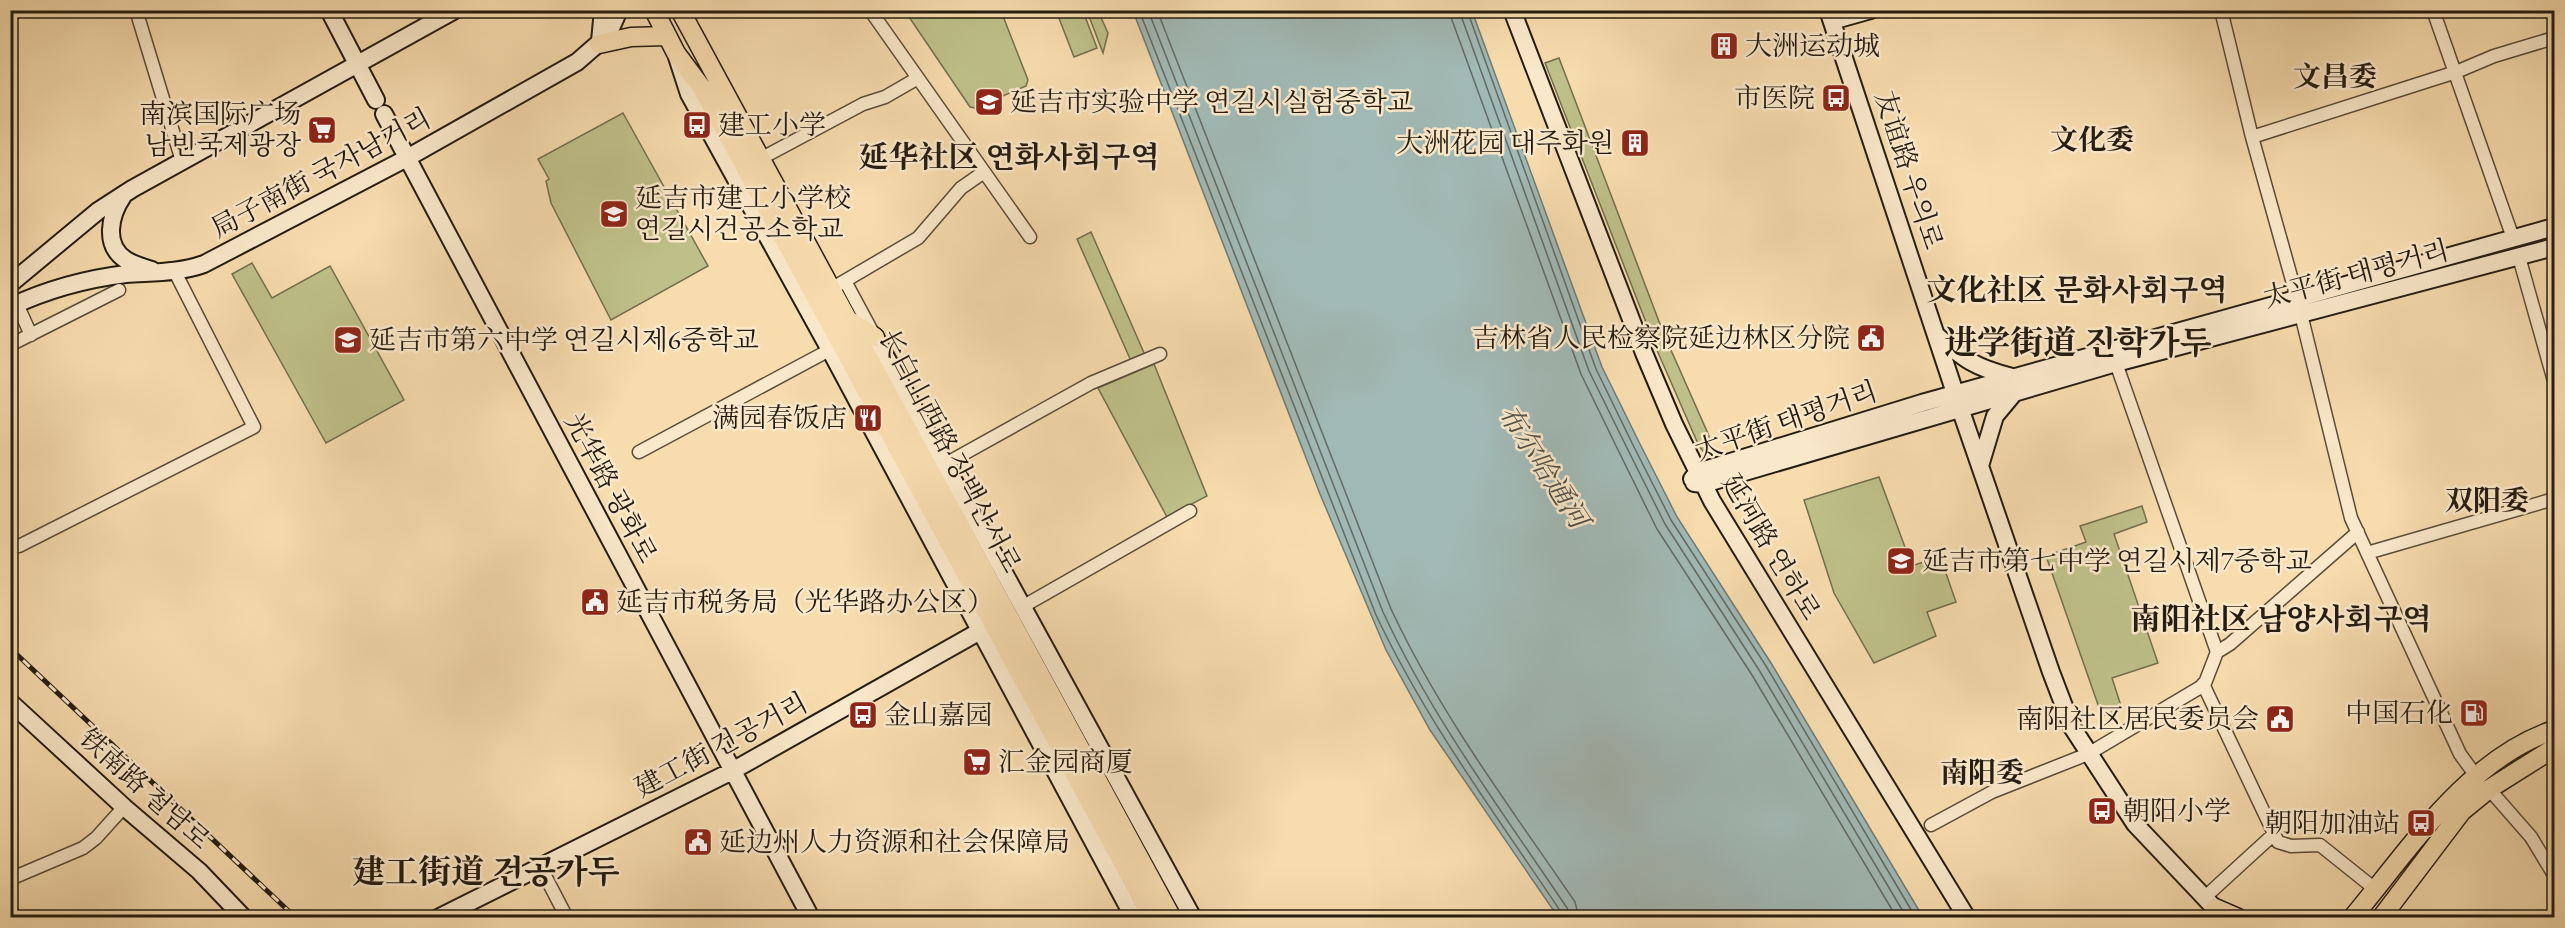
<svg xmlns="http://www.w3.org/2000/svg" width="2565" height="928" font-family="'EB Garamond','Noto Serif SC','Noto Serif KR',serif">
<rect width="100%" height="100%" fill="#f7dcae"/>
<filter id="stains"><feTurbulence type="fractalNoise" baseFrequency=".00333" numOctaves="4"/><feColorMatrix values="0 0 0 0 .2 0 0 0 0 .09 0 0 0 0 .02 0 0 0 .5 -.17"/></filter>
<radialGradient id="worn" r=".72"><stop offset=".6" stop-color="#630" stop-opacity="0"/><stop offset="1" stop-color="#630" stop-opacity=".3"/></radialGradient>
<path fill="#bfc089" stroke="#726e4e" stroke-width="1.5" d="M 905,11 L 1001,11 L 1028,80 L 1026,86 L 975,108 L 970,107 Z
M 1063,11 L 1083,11 L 1097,48 L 1074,57 L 1057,13 Z
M 1087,11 L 1098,11 L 1108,33 L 1103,53 Z
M 1559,58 L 1663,332 L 1709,436 L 1709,439 L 1703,451 L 1699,446 L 1656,348 L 1545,63 Z
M 623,113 L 708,266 L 611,320 L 551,203 L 546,181 L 549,179 L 538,159 Z
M 1091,232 L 1145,355 L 1131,361 L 1077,239 Z
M 252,263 L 272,298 L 330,266 L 404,400 L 326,443 L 232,274 Z
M 1154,364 L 1207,496 L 1167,517 L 1098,388 Z
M 1879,477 L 1912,566 L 1940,556 L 1956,602 L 1927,612 L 1936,636 L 1874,663 L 1834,593 L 1804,500 Z
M 2142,506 L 2147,522 L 2114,534 L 2158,663 L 2112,678 L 2122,709 L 2102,716 L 2046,556 L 2086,542 L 2080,526 Z"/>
<path fill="#a1b9b5" stroke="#6f7a74" stroke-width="1.5" d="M 1133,11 L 1472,11 L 1602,367 L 1639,442 L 1677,517 L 1771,663 L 1923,917 L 1558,917 L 1430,730 L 1386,650 L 1320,494 Z"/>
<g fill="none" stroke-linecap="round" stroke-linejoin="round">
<path stroke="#626a64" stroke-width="1.5" d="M 1139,10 L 1376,615 C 1426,721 1496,815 1561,912 L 1562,918
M 1148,10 L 1383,612 C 1432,718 1502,811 1567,908 L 1570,918
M 1157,10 L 1391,609 C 1440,714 1510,807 1575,902 L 1579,918
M 1450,10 L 1452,20 L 1581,374 L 1619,452 L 1657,529 L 1752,675 L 1897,918
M 1459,10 L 1589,371 L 1627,448 L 1665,524 L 1759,670 L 1907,918
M 1467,10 L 1596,369 L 1633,445 L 1671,520 L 1766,666 L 1916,918"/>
<g stroke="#594c39" stroke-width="15">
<path id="street" d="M 136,10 L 182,161
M 870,10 L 1030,237
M 2221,10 L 2252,137 L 2297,298 L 2351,518 L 2460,754 L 2476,776
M 2433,10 L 2513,238
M 2252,137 L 2456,72 L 2494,56 L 2554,38
M 760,159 L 863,104 L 885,97 L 918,78
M 2519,257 L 2554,381
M 845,281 L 873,333
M 831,289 L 918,238 L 961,188 L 984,172
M 17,304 L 31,335
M 10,345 L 119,290
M 2116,363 L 2217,652
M 639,452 L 837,346
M 940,467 L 1091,383 L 1160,354
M 19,546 L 254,427 L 175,272
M 2367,553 L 2554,499
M 1022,607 L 1190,511
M 2203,684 L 2278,842 L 2291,846 L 2320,845 L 2375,889
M 2489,789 L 2531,837 L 2554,875
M 1931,825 L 1992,792 L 2088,754 L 2199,688 L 2205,683 L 2217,652 L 2230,644 L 2358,532
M 541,868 L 567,918
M 10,879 L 83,848 L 96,838 L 124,807
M 2204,898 L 2274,834"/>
</g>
<g stroke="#241c12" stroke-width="20">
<path id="secondary" d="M 329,10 L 376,100
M 1512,10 L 1644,353 L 1674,424 L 1712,501 L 1967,918
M 1828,10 L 1960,408 L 2051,672 L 2072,727 L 2135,824 L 2223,917
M 1832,21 L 1871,10
M 600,41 L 603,10
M 677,57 L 689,94 L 830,350 L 1134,918
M 384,114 L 811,918
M 123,196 C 110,215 103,245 126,260 C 134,265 143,267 152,270
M 10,284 L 98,211 L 132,189 L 455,10
M 10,307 C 48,289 85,279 126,274 C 153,272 179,273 204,264 L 407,158 L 577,62 L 608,35 L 619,10
M 1936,335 C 1965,360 1974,367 2012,377
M 875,337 L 1193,918
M 1980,466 L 1995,416 L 2015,392
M 1692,479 L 1698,472 L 1922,403 L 2554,227
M 1694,483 L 1704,484 L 2116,363 L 2554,247
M 10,702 L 124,807 L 199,871 L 244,918
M 438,918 L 732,771 L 989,626"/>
</g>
<g stroke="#241c12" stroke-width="21">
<path id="primary" d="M 654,10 L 676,53 L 702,88 L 1153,918
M 680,10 L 1172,918
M 599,44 L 631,37 L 667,36
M 850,321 L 875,337
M 2215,908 L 2238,918
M 2352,918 C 2409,850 2467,759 2554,730
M 2381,918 L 2462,811 L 2489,789 L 2554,748"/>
</g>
<use href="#street" stroke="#fae8ca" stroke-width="12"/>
<use href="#secondary" stroke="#fae8ca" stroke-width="16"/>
<use href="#primary" stroke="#f7dcae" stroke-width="18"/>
<g stroke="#241c12" stroke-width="5">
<path id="rail" d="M 10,648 L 296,918"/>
</g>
<use href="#rail" stroke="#fae8ca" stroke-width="3" stroke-dasharray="9" stroke-linecap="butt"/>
</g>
<defs>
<g id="building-square" transform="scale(1.5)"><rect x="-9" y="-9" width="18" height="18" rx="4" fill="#8f2418" stroke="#fae8ca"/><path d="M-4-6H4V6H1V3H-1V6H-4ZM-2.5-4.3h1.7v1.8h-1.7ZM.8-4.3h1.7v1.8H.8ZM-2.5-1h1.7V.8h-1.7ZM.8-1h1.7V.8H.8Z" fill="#fff"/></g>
<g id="bus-square" transform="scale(1.5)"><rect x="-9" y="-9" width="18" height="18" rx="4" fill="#8f2418" stroke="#fae8ca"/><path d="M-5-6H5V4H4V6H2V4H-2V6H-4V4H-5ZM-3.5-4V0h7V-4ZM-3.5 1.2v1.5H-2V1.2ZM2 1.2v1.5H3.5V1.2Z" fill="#fff"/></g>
<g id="school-square" transform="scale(1.5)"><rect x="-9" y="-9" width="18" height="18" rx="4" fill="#8f2418" stroke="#fae8ca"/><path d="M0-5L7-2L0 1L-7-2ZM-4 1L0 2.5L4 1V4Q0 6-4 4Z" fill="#fff"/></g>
<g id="supermarket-square" transform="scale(1.5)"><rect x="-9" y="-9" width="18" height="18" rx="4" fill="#8f2418" stroke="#fae8ca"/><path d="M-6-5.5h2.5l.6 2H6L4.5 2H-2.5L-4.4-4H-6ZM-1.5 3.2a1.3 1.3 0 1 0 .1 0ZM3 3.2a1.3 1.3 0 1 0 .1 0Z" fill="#fff"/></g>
<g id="civic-square" transform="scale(1.5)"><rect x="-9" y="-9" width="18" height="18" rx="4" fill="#8f2418" stroke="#fae8ca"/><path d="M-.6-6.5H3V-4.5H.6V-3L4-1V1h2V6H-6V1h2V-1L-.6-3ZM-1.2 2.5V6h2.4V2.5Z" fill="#fff"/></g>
<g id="restaurant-square" transform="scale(1.5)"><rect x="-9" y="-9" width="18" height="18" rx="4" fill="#8f2418" stroke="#fae8ca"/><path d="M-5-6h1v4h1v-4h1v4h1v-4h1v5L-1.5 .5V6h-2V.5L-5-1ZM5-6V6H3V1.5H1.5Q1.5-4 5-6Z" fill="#fff"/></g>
<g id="fuel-square" transform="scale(1.5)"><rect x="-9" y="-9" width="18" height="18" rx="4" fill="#8f2418" stroke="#fae8ca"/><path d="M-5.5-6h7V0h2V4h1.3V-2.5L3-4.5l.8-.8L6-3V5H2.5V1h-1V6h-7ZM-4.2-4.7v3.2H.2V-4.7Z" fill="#fff"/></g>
</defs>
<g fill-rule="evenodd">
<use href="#building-square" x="1724" y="46"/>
<use href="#bus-square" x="1836" y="98"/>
<use href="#school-square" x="989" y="102"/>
<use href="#bus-square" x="697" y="125"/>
<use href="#supermarket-square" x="322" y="130"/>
<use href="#building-square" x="1635" y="143"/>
<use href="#school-square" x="614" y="214"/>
<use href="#civic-square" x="1871" y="338"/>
<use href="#school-square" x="348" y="340"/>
<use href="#restaurant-square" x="868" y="418"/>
<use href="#school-square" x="1901" y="561"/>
<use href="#civic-square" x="595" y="602"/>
<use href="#fuel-square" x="2474" y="713"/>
<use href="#bus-square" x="863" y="715"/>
<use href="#civic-square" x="2280" y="719"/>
<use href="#supermarket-square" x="977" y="762"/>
<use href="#bus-square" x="2102" y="811"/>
<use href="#bus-square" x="2421" y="823"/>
<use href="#civic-square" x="698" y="842"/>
</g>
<g text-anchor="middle" stroke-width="5" stroke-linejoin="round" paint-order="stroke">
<g font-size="27" fill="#241c12" stroke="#fae8ca" text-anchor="start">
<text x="1745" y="55">大洲运动城</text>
<text x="1815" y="107" text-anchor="end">市医院</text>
<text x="1010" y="111">延吉市实验中学 연길시실험중학교</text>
<text x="301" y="123" text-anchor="end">南滨国际广场<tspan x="301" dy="31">남빈국제광장</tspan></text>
<text x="718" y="134">建工小学</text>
<text x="1614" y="152" text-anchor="end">大洲花园 대주화원</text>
<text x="635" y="207">延吉市建工小学校<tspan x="635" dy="31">연길시건공소학교</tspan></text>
<text x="1850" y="347" text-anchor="end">吉林省人民检察院延边林区分院</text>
<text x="369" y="349">延吉市第六中学 연길시제6중학교</text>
<text x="847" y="427" text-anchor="end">满园春饭店</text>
<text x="1922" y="570">延吉市第七中学 연길시제7중학교</text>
<text x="616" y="611">延吉市税务局（光华路办公区）</text>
<text x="2453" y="722" text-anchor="end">中国石化</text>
<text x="884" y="724">金山嘉园</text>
<text x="2259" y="728" text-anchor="end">南阳社区居民委员会</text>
<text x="998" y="771">汇金园商厦</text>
<text x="2123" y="820">朝阳小学</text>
<text x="2400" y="832" text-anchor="end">朝阳加油站</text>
<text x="719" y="851">延边州人力资源和社会保障局</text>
</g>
<g font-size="27" fill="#241c12" stroke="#fae8ca">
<text transform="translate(1909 170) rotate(72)" y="9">友谊路 우의로</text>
<text transform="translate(321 173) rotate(-28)" y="9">局子南街 국자남거리</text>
<text transform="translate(2356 274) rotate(-15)" y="9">太平街 태평거리</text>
<text transform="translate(1786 421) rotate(-19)" y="9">太平街 태평거리</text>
<text transform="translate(950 451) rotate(62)" y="9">长白山西路 장백산서로</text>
<text transform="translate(611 488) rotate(62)" y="9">光华路 광화로</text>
<text transform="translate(1771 547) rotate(59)" y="9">延河路 연하로</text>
<text transform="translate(721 745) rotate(-28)" y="9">建工街 건공거리</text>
<text transform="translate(145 789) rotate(42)" y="9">铁南路 철남로</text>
</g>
<g font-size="28" font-weight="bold" fill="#241c12" stroke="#fae8ca">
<text x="2335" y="86">文昌委</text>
<text x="2092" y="149">文化委</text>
<text x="2487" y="510">双阳委</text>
<text x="1982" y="782">南阳委</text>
</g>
<g font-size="28" font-style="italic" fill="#50534b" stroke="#fae8ca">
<text transform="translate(1544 466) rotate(57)" y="10">布尔哈通河</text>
</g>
<g font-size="30" font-weight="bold" fill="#241c12" stroke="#fae8ca">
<text x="1009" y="167">延华社区 연화사회구역</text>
<text x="2077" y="300">文化社区 문화사회구역</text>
<text x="2281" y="629">南阳社区 남양사회구역</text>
</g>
<g font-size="33" font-weight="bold" fill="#241c12" stroke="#fae8ca">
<text x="2078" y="354">进学街道 진학가두</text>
<text x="486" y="883">建工街道 건공가두</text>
</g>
</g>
<rect width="2565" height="928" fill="none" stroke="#f7dcae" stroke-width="36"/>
<rect x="12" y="12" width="2541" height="904" fill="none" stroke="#241c12" stroke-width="3"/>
<rect x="18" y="18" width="2529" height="892" fill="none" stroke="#241c12" stroke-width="1.5"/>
<rect width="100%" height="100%" filter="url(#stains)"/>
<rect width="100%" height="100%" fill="url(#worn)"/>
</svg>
